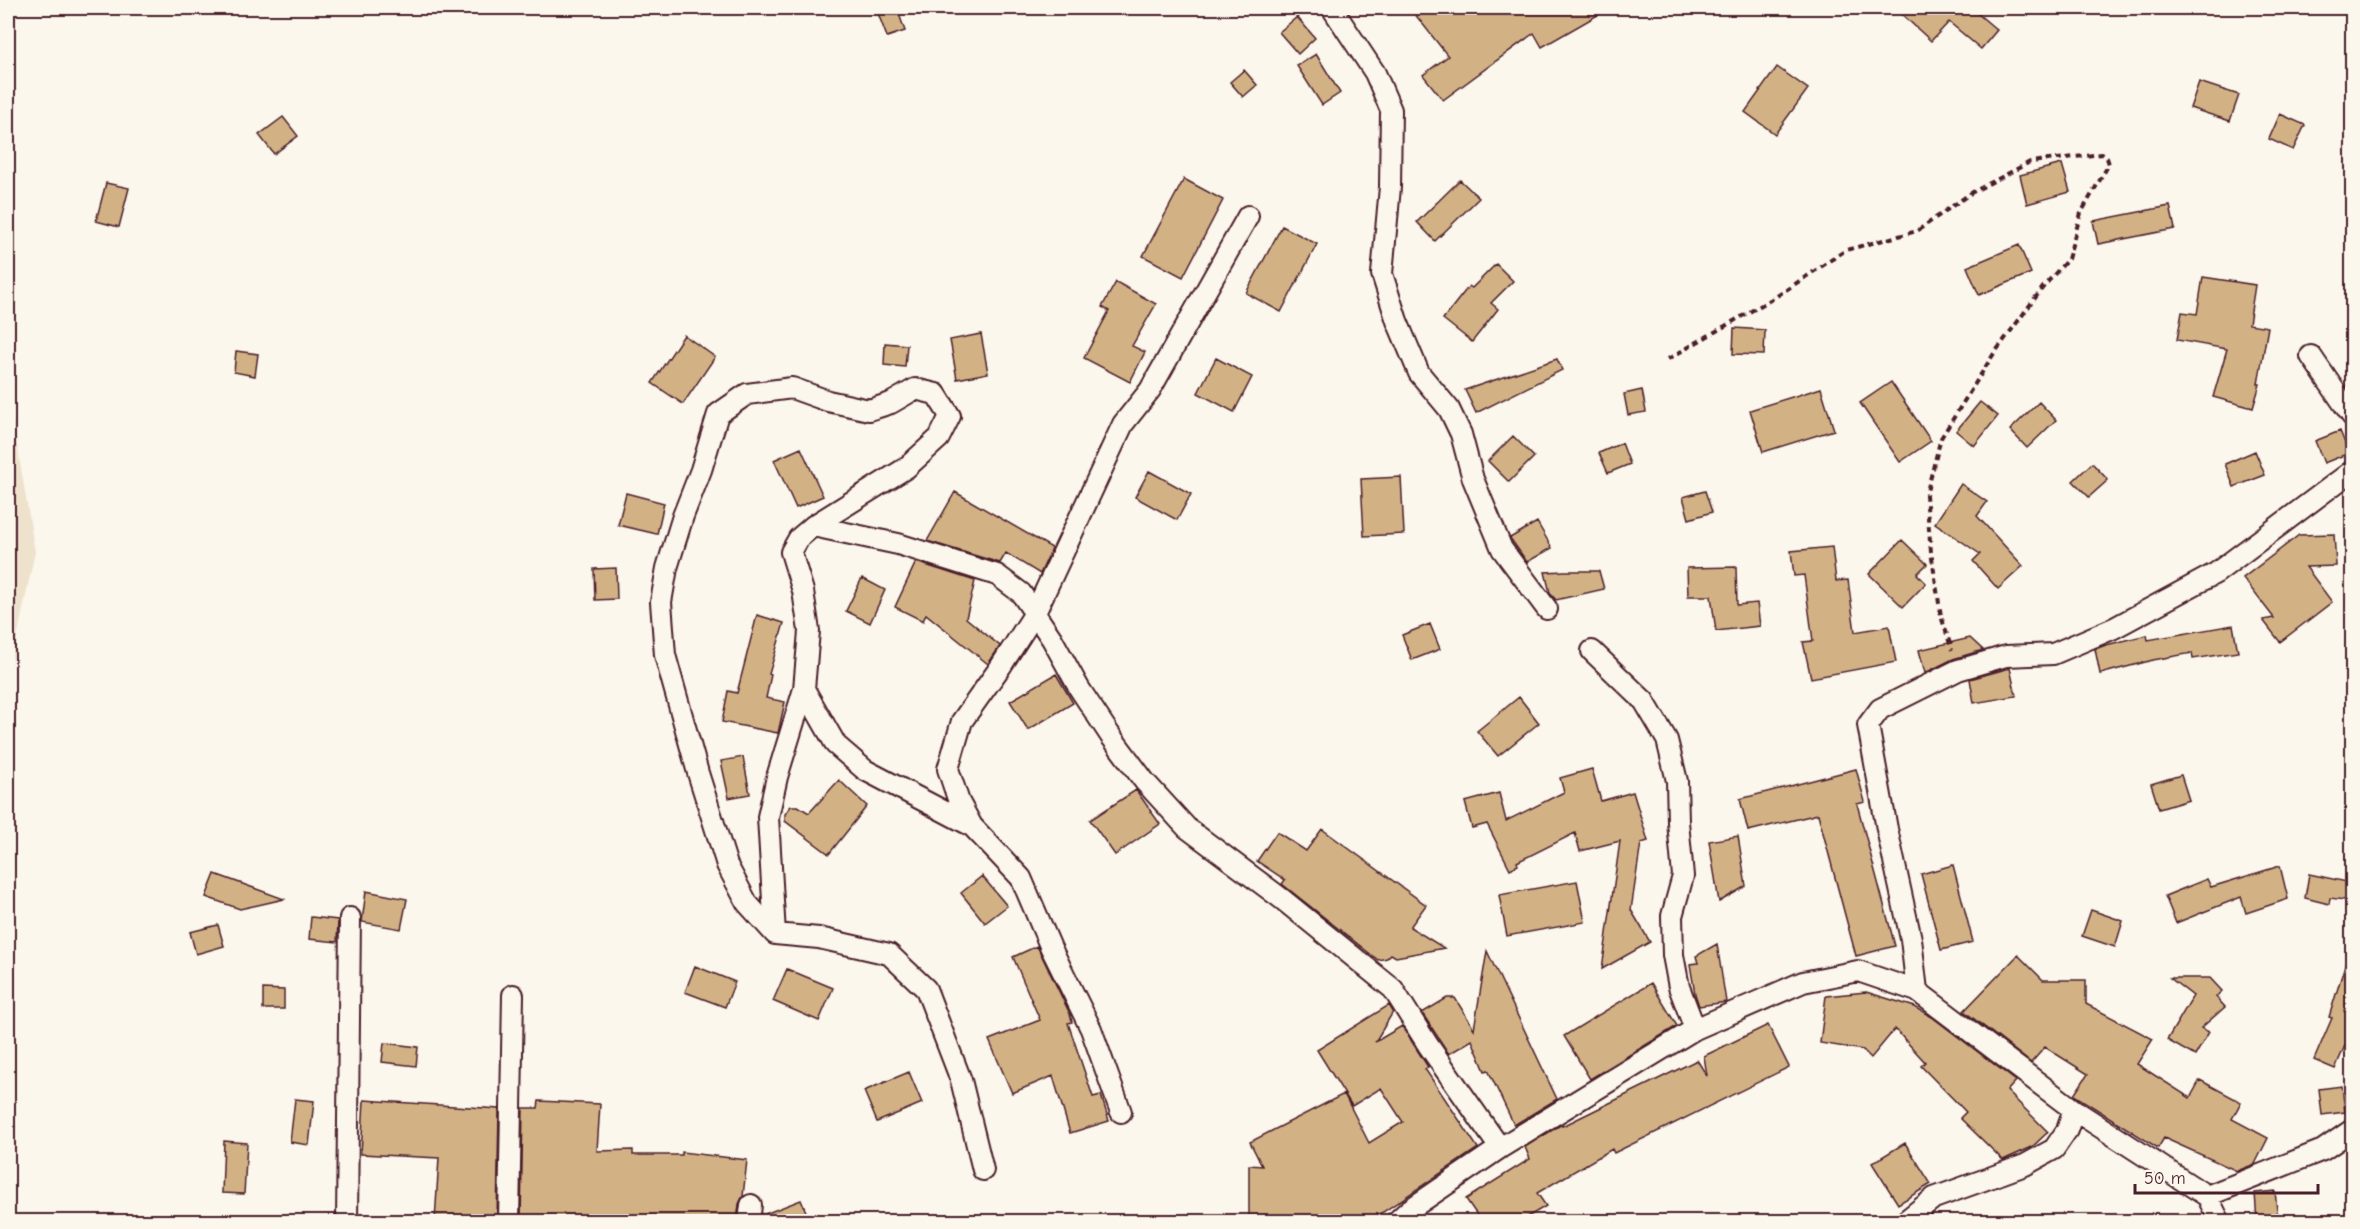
<svg xmlns="http://www.w3.org/2000/svg" width="2360" height="1229" font-family="'Comic Neue',sans-serif">
<rect width="100%" height="100%" fill="#fbf7ec"/>
<filter id="ink" filterUnits="userSpaceOnUse"><feTurbulence type="fractalNoise" baseFrequency=".0167" numOctaves="2"/><feDisplacementMap in="SourceGraphic" scale="12" xChannelSelector="R" yChannelSelector="G"/><feConvolveMatrix kernelMatrix="1 2 1 2 8 2 1 2 1" color-interpolation-filters="sRGB"/></filter>
<g filter="url(#ink)">
<path fill="#efe2cd" d="M 8,390 L 35,552 L 8,681 Z"/>
<path fill="#d2b285" stroke="#4a1f2b" stroke-width="1.5" d="M 876,8 L 897,8 L 905,31 L 887,37 Z
M 1410,8 L 1610,8 L 1542,47 L 1534,33 L 1443,100 L 1423,75 L 1448,56 Z
M 1895,8 L 1971,8 L 1997,30 L 1981,49 L 1949,22 L 1931,41 Z
M 1297,17 L 1315,38 L 1298,54 L 1279,32 Z
M 1316,54 L 1340,93 L 1322,105 L 1297,66 Z
M 1777,67 L 1808,89 L 1775,134 L 1745,112 Z
M 1244,70 L 1257,85 L 1243,97 L 1230,82 Z
M 2199,82 L 2239,95 L 2230,121 L 2190,108 Z
M 2280,114 L 2305,125 L 2293,150 L 2269,139 Z
M 283,117 L 298,136 L 274,154 L 259,135 Z
M 2062,164 L 2070,192 L 2027,204 L 2020,175 Z
M 1184,179 L 1223,200 L 1183,277 L 1143,256 Z
M 1460,180 L 1479,198 L 1435,241 L 1417,222 Z
M 106,183 L 129,188 L 119,227 L 96,221 Z
M 2170,206 L 2175,229 L 2098,244 L 2093,221 Z
M 1282,226 L 1317,244 L 1281,312 L 1246,293 Z
M 2019,245 L 2031,273 L 1979,295 L 1967,267 Z
M 1496,264 L 1513,281 L 1491,303 L 1498,309 L 1472,342 L 1443,319 L 1469,286 L 1472,288 Z
M 2203,277 L 2255,285 L 2249,324 L 2268,327 L 2258,384 L 2260,384 L 2253,408 L 2213,397 L 2227,349 L 2177,340 L 2182,312 L 2197,314 Z
M 1116,282 L 1156,304 L 1132,346 L 1145,352 L 1130,382 L 1084,358 L 1109,311 L 1102,307 Z
M 1734,328 L 1765,330 L 1764,355 L 1733,354 Z
M 981,334 L 988,373 L 957,379 L 950,340 Z
M 684,335 L 715,357 L 683,404 L 652,383 Z
M 885,343 L 907,345 L 905,367 L 884,365 Z
M 236,351 L 258,354 L 255,376 L 234,372 Z
M 1216,358 L 1252,377 L 1234,412 L 1198,393 Z
M 1557,359 L 1562,370 L 1476,413 L 1465,390 Z
M 1891,382 L 1931,441 L 1900,462 L 1860,403 Z
M 1821,388 L 1834,430 L 1763,452 L 1750,410 Z
M 1642,390 L 1646,412 L 1628,415 L 1624,394 Z
M 1980,402 L 1998,416 L 1974,446 L 1956,431 Z
M 2039,402 L 2056,420 L 2027,448 L 2010,430 Z
M 2340,431 L 2349,453 L 2324,463 L 2315,441 Z
M 1513,436 L 1534,457 L 1509,482 L 1488,461 Z
M 1622,443 L 1630,464 L 1608,473 L 1599,453 Z
M 801,448 L 823,496 L 796,508 L 774,460 Z
M 2255,451 L 2265,475 L 2234,487 L 2225,464 Z
M 2092,463 L 2108,480 L 2089,497 L 2073,481 Z
M 1149,471 L 1191,494 L 1177,520 L 1135,497 Z
M 1401,477 L 1404,534 L 1364,536 L 1361,479 Z
M 1961,484 L 1987,502 L 1977,516 L 2023,566 L 1998,589 L 1973,561 L 1980,554 L 1935,523 Z
M 1705,491 L 1712,512 L 1689,519 L 1683,497 Z
M 955,492 L 1052,548 L 1040,574 L 1006,553 L 1000,563 L 927,541 Z
M 626,493 L 664,503 L 657,534 L 618,525 Z
M 1537,522 L 1552,548 L 1527,562 L 1510,538 Z
M 2334,534 L 2336,566 L 2306,567 L 2332,602 L 2280,642 L 2263,620 L 2274,618 L 2243,578 L 2299,535 Z
M 1902,540 L 1927,564 L 1917,574 L 1926,583 L 1903,607 L 1869,574 Z
M 1832,547 L 1836,581 L 1848,580 L 1855,632 L 1889,626 L 1896,662 L 1811,678 L 1803,642 L 1813,641 L 1804,575 L 1794,576 L 1791,551 Z
M 916,562 L 975,581 L 966,618 L 1000,646 L 988,664 L 926,614 L 923,621 L 895,607 Z
M 1736,567 L 1737,605 L 1757,603 L 1760,626 L 1716,631 L 1711,596 L 1688,596 L 1687,568 Z
M 616,568 L 617,599 L 595,600 L 594,569 Z
M 1565,571 L 1599,571 L 1604,589 L 1556,600 L 1550,593 L 1545,572 Z
M 862,578 L 885,590 L 870,623 L 846,611 Z
M 757,615 L 784,623 L 769,674 L 771,675 L 766,698 L 785,702 L 778,733 L 722,722 L 728,691 L 737,693 Z
M 1430,624 L 1440,649 L 1412,660 L 1402,635 Z
M 2233,625 L 2238,652 L 2193,659 L 2192,653 L 2153,660 L 2100,674 L 2095,649 L 2106,645 L 2147,635 L 2148,640 Z
M 1970,638 L 1983,650 L 1953,659 L 1925,673 L 1919,650 Z
M 2010,668 L 2016,696 L 1974,703 L 1970,679 Z
M 1056,674 L 1073,703 L 1028,730 L 1010,701 Z
M 1519,697 L 1539,723 L 1498,756 L 1477,731 Z
M 743,757 L 750,794 L 729,798 L 721,761 Z
M 1592,769 L 1601,801 L 1633,792 L 1648,841 L 1641,843 L 1631,910 L 1650,942 L 1602,969 L 1620,841 L 1580,851 L 1575,833 L 1517,862 L 1518,865 L 1510,869 L 1487,824 L 1472,828 L 1465,802 L 1499,793 L 1506,821 L 1564,792 L 1560,778 Z
M 1856,769 L 1865,802 L 1857,804 L 1895,946 L 1856,956 L 1818,814 L 1748,831 L 1740,799 Z
M 2181,775 L 2189,800 L 2159,809 L 2151,784 Z
M 839,780 L 867,806 L 829,854 L 785,821 L 785,814 L 791,806 L 798,806 L 809,813 Z
M 1136,790 L 1160,824 L 1115,855 L 1090,820 Z
M 1322,829 L 1426,905 L 1410,927 L 1444,948 L 1396,957 L 1391,954 L 1387,958 L 1378,960 L 1282,884 L 1285,880 L 1257,861 L 1277,832 L 1306,851 Z
M 1738,836 L 1746,886 L 1719,902 L 1709,841 Z
M 1953,865 L 1973,942 L 1941,950 L 1921,874 Z
M 2280,866 L 2288,899 L 2246,913 L 2241,897 L 2176,923 L 2165,896 L 2207,879 L 2211,887 Z
M 215,874 L 284,899 L 240,909 L 206,897 Z
M 2309,874 L 2352,883 L 2352,901 L 2330,898 L 2329,904 L 2305,898 Z
M 982,876 L 1007,906 L 985,923 L 961,893 Z
M 1577,881 L 1585,922 L 1507,936 L 1499,895 Z
M 366,891 L 407,899 L 401,929 L 362,922 Z
M 2091,910 L 2123,921 L 2115,947 L 2082,936 Z
M 311,917 L 338,920 L 337,942 L 309,939 Z
M 218,925 L 224,946 L 196,954 L 190,932 Z
M 1717,944 L 1726,1002 L 1699,1006 L 1695,994 L 1690,964 L 1698,963 L 1696,956 Z
M 1037,946 L 1070,1014 L 1072,1022 L 1068,1023 L 1093,1097 L 1101,1095 L 1109,1121 L 1070,1133 L 1053,1076 L 1012,1093 L 989,1040 L 1040,1020 L 1013,957 Z
M 1487,951 L 1557,1099 L 1514,1125 L 1488,1070 L 1485,1071 L 1472,1040 L 1449,1054 L 1422,1013 L 1447,998 L 1455,998 L 1474,1029 Z
M 2018,955 L 2043,980 L 2086,980 L 2086,1004 L 2153,1039 L 2137,1064 L 2190,1098 L 2200,1080 L 2241,1102 L 2232,1119 L 2268,1138 L 2255,1164 L 2237,1171 L 2164,1138 L 2158,1148 L 2074,1095 L 2088,1074 L 2045,1047 L 2031,1063 L 1964,1011 Z
M 2348,955 L 2352,956 L 2352,1029 L 2335,1069 L 2314,1060 L 2332,1018 L 2329,1017 Z
M 695,966 L 735,982 L 725,1007 L 685,992 Z
M 787,969 L 833,988 L 819,1021 L 773,1001 Z
M 2170,978 L 2210,978 L 2222,991 L 2216,997 L 2225,1007 L 2201,1028 L 2209,1032 L 2195,1056 L 2167,1040 L 2193,996 Z
M 1651,983 L 1677,1026 L 1590,1079 L 1564,1036 Z
M 263,989 L 284,990 L 284,1009 L 263,1009 Z
M 1866,992 L 1915,1007 L 1932,1017 L 2016,1081 L 2007,1091 L 2048,1132 L 2032,1147 L 2003,1160 L 1960,1118 L 1966,1112 L 1921,1066 L 1925,1062 L 1895,1029 L 1871,1058 L 1863,1050 L 1820,1043 L 1826,996 Z
M 1389,1005 L 1393,1012 L 1375,1042 L 1402,1026 L 1428,1067 L 1425,1069 L 1478,1148 L 1383,1212 L 1363,1221 L 1249,1221 L 1249,1165 L 1262,1166 L 1250,1142 L 1344,1094 L 1369,1143 L 1403,1122 L 1381,1088 L 1352,1106 L 1317,1050 Z
M 1768,1025 L 1789,1067 L 1614,1153 L 1612,1149 L 1537,1193 L 1546,1206 L 1521,1221 L 1481,1221 L 1466,1199 L 1530,1159 L 1525,1147 L 1562,1124 L 1562,1126 L 1569,1123 L 1697,1060 L 1707,1076 L 1704,1056 Z
M 384,1043 L 418,1047 L 416,1066 L 382,1062 Z
M 909,1072 L 922,1103 L 877,1122 L 864,1091 Z
M 2342,1086 L 2345,1112 L 2322,1115 L 2319,1089 Z
M 295,1099 L 314,1101 L 309,1145 L 290,1142 Z
M 364,1100 L 499,1109 L 497,1221 L 435,1221 L 439,1158 L 361,1154 Z
M 539,1101 L 600,1104 L 597,1151 L 633,1150 L 633,1155 L 682,1155 L 682,1152 L 747,1160 L 743,1196 L 739,1204 L 737,1221 L 593,1221 L 593,1217 L 521,1220 L 523,1108 L 538,1108 Z
M 224,1141 L 247,1143 L 244,1194 L 222,1193 Z
M 1905,1143 L 1931,1184 L 1898,1204 L 1872,1163 Z
M 2275,1191 L 2278,1221 L 2257,1221 L 2255,1193 Z
M 801,1200 L 810,1221 L 761,1221 L 762,1215 Z"/>
<g fill="none" stroke-linecap="round" stroke-linejoin="round">
<g stroke="#4a1f2b" stroke-width="24">
<path id="minor" d="M 1332,8 L 1375,73 L 1391,110 L 1390,187 L 1382,274 L 1397,321 L 1419,373 L 1449,409 L 1461,434 L 1473,479 L 1502,549 L 1547,609
M 2311,356 L 2352,416
M 813,526 L 898,544 L 997,575 L 1021,593 L 1052,639 L 1079,688 L 1110,735 L 1145,782 L 1187,828 L 1282,899 L 1393,989 L 1428,1045 L 1500,1148
M 1592,651 L 1644,701 L 1667,740 L 1677,781 L 1678,822 L 1683,876 L 1672,916 L 1673,955 L 1679,987 L 1695,1029
M 804,689 L 836,745 L 865,770 L 972,826
M 775,934 L 768,817 L 777,777 L 804,689 L 809,631 L 803,591 L 791,552 L 799,538 L 813,526 L 906,468 L 939,438 L 950,416 L 936,394 L 915,389 L 891,403 L 869,410 L 828,401 L 792,388 L 747,394 L 718,414 L 701,470 L 683,516 L 667,568 L 661,602 L 665,655 L 698,773 L 727,865 L 747,903 L 775,934 L 819,938 L 889,954 L 926,989 L 961,1080 L 983,1170
M 1917,991 L 1911,939 L 1887,829 L 1868,725 L 1880,709 L 1958,670 L 2006,656 L 2053,654 L 2114,628 L 2216,573 L 2352,471
M 1121,1112 L 1091,1029 L 1051,948 L 1021,878 L 972,826 L 959,802 L 948,769 L 962,721 L 1001,666 L 1035,613 L 1123,424 L 1150,390 L 1248,216
M 2207,1196 L 2323,1150 L 2352,1130
M 347,1222 L 350,918
M 509,1222 L 513,995
M 749,1222 L 751,1205
M 1396,1222 L 1409,1210 L 1500,1148 L 1695,1029 L 1803,982 L 1858,971 L 1917,991 L 2074,1110 L 2207,1196 L 2220,1222
M 1904,1222 L 1934,1198 L 2025,1165 L 2054,1149 L 2067,1130 L 2074,1110"/>
</g>
<path stroke="#4a1f2b" stroke-width="4" stroke-dasharray="6 4.5" stroke-linecap="butt" d="M 1668,359 L 1777,296 L 1846,250 L 1917,231 L 1971,193 L 2030,162 L 2102,154 L 2107,158 L 2109,164 L 2081,213 L 2068,259 L 2044,286 L 1993,355 L 1941,438 L 1926,495 L 1931,552 L 1941,616 L 1952,650"/>
<use href="#minor" stroke="#fbf7ec" stroke-width="20"/>
</g>
</g>
<rect width="2360" height="1229" fill="none" stroke="#fbf7ec" stroke-width="30"/>
<rect x="15" y="15" width="2330" height="1199" fill="none" stroke="#4a1f2b" stroke-width="2" filter="url(#ink)"/>
<path d="M2135 1184v9h183v-9" fill="none" stroke="#4a1f2b" stroke-width="3"/>
<text x="2144" y="1184" font-size="18" fill="#4a1f2b" stroke="#fbf7ec" stroke-width="4.5" paint-order="stroke">50 m</text>
</svg>
